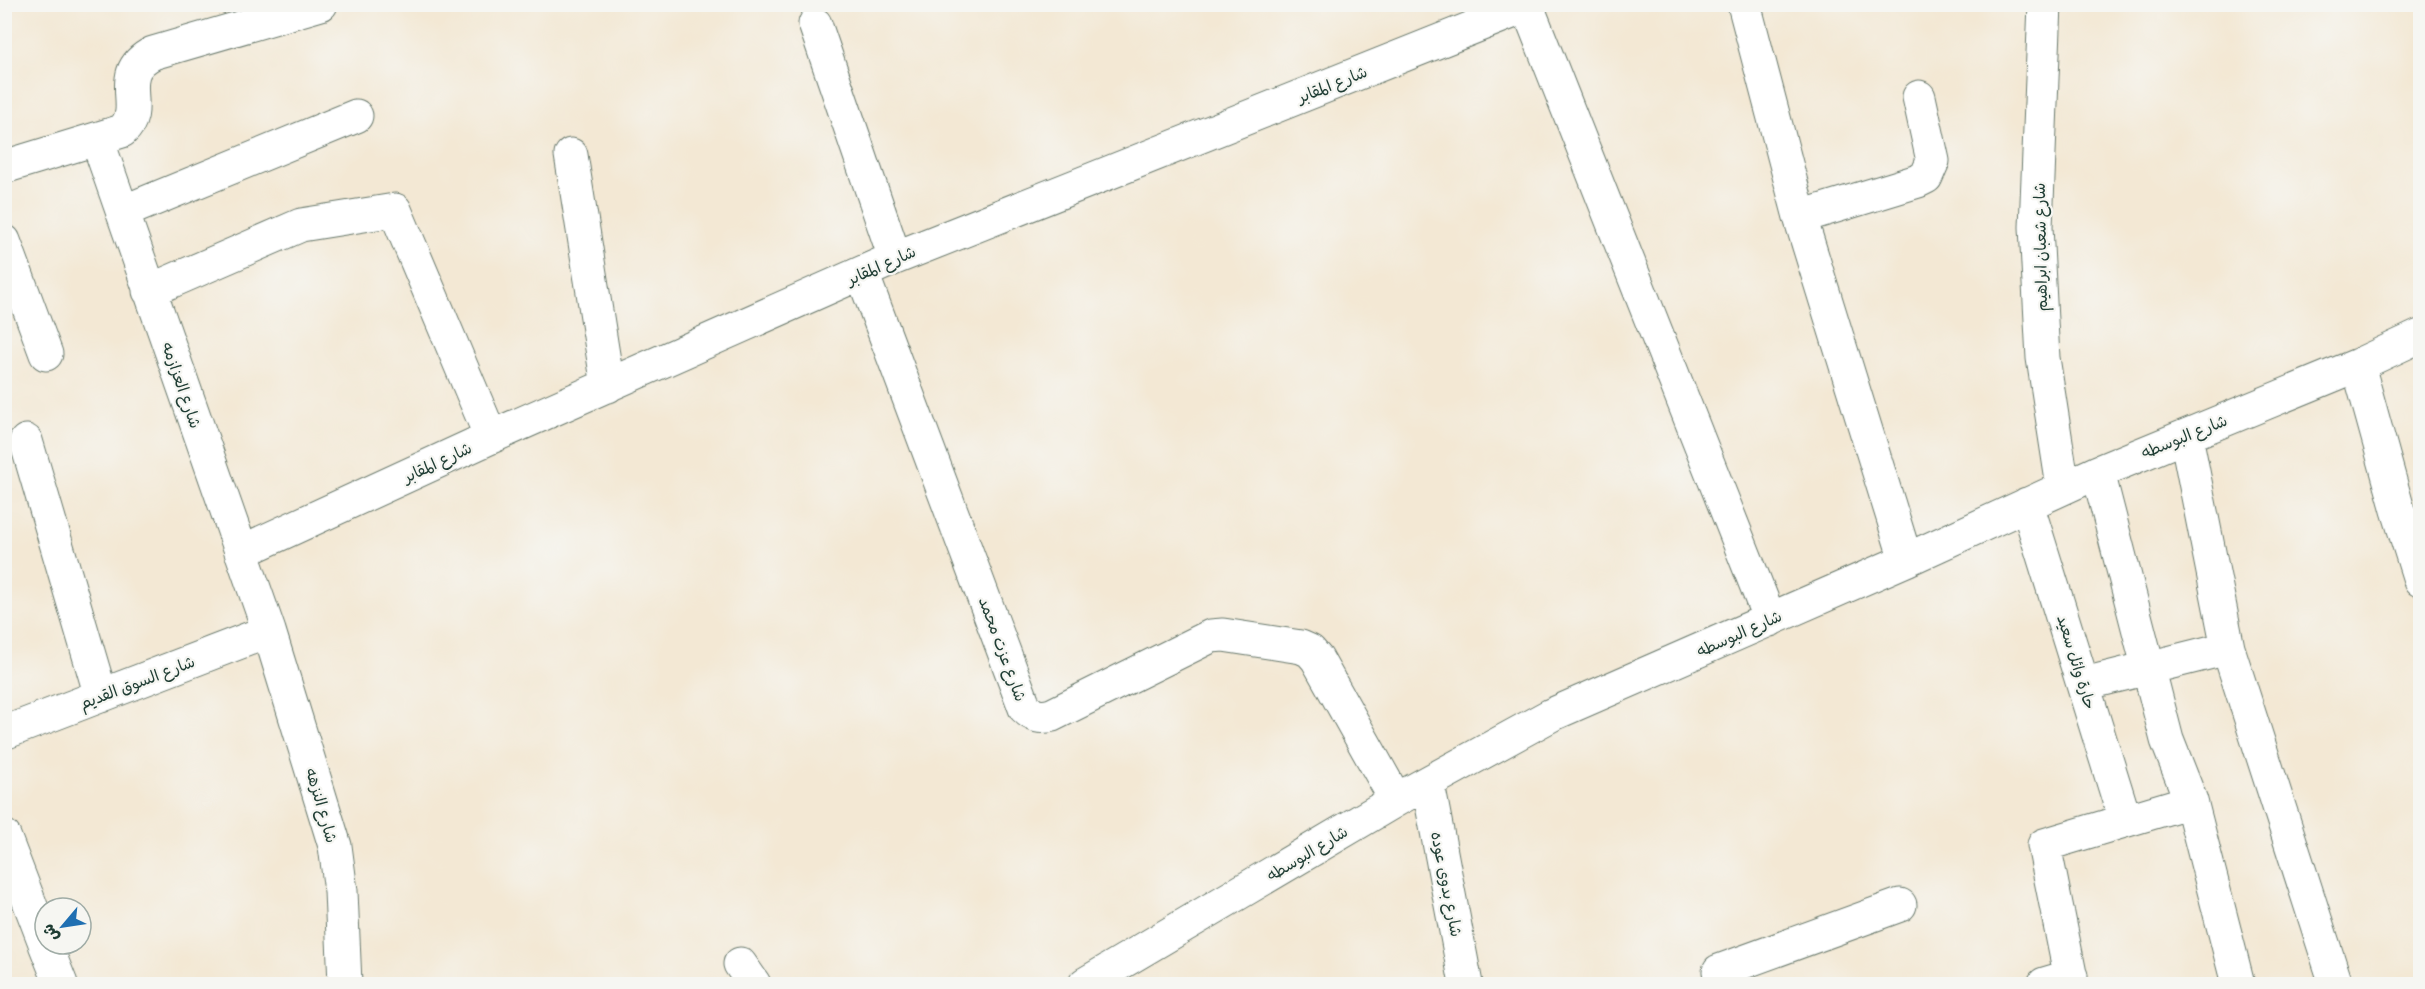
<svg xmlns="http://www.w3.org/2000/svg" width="2425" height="989" font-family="'Patrick Hand','Playpen Sans Arabic',sans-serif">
<rect width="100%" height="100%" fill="#f6f6f2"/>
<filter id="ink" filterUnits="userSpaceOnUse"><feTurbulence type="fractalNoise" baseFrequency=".0167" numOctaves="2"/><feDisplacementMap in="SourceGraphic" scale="12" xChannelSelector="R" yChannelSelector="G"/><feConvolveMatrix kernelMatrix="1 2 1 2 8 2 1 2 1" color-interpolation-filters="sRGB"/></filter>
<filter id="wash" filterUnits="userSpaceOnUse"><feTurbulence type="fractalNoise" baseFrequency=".008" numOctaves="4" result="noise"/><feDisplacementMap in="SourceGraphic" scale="24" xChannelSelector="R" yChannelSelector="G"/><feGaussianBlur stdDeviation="1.35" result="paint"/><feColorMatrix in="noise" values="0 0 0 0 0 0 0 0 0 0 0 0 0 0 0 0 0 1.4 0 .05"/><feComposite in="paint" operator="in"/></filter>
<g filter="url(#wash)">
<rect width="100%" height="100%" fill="#f3e8d4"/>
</g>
<g filter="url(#ink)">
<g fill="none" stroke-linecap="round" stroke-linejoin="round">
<g stroke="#69796c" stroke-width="35">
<path id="minor" d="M 1744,4 L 1800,217 L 1906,560
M 2045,4 L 2036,227 L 2043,358 L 2063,487
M 1527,6 L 1770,620
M 815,24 L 895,258
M 97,139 L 269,631 L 335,846 L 341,891 L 345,984
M 571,155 L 608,386
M 4,167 L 122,131 C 148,108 111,74 153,53 L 321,4
M 123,212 L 356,116
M 1800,217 L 1918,181 L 1926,177 L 1933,161 L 1919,97
M 4,241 L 46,354
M 862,273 L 1025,708 C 1034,717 1041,718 1052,715 L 1211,636 L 1223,635 L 1301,647 L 1310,651 L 1317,659 L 1396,800
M 149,291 L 301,225 L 395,210 L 491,437
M 2358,365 L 2398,510 L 2420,580
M 2186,436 L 2228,648 L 2336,984
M 26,441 L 101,696
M 2098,472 L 2167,740 L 2191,801 L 2238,984
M 2027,504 L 2125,820
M 241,552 L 491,437 L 895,258 L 1532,4
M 2084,684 L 2228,648
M 4,733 L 269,631
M 1428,784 L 1466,984
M 4,836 L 45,943
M 45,944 L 61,984
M 740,964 L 754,984
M 1085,984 L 1396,800 L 1551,715 L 1906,560 L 2098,472 L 2358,365 L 2420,336
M 1723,984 L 1719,971 L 1900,905
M 2044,984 L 2071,976
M 2072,984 L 2044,845 L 2191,801"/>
</g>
<use href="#minor" stroke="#fff" stroke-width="33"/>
</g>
</g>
<g text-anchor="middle" stroke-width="4.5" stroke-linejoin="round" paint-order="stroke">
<g font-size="16" fill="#1f3d34" stroke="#f6f6f2">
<text transform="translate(1332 84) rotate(-22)" y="6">شارع المقابر</text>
<text transform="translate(2040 247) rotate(-91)" y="6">شارع شعبان ابراهيم</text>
<text transform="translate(881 265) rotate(-24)" y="6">شارع المقابر</text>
<text transform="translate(182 385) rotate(71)" y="6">شارع العزازمه</text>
<text transform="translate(2184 436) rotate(-22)" y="6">شارع البوسطه</text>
<text transform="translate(437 462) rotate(-25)" y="6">شارع المقابر</text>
<text transform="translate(1739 633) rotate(-24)" y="6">شارع البوسطه</text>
<text transform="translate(1003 649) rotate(70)" y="6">شارع عزت محمد</text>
<text transform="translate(2077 662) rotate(73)" y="6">حارة وائل سعيد</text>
<text transform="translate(137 682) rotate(-21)" y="6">شارع السوق القديم</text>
<text transform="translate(322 805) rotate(74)" y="6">شارع النزهه</text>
<text transform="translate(1307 853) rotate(-31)" y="6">شارع البوسطه</text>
<text transform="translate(1447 884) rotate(79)" y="6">شارع بدوى عوده</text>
</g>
</g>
<rect width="2425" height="989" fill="none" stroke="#f6f6f2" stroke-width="24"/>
<g transform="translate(63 926) rotate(241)"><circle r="28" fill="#f6f6f2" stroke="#a0aca6" stroke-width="1.5"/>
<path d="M0-4.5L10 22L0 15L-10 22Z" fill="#1f6fb2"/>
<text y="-9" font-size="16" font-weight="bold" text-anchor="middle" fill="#1f3d34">ش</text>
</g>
</svg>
